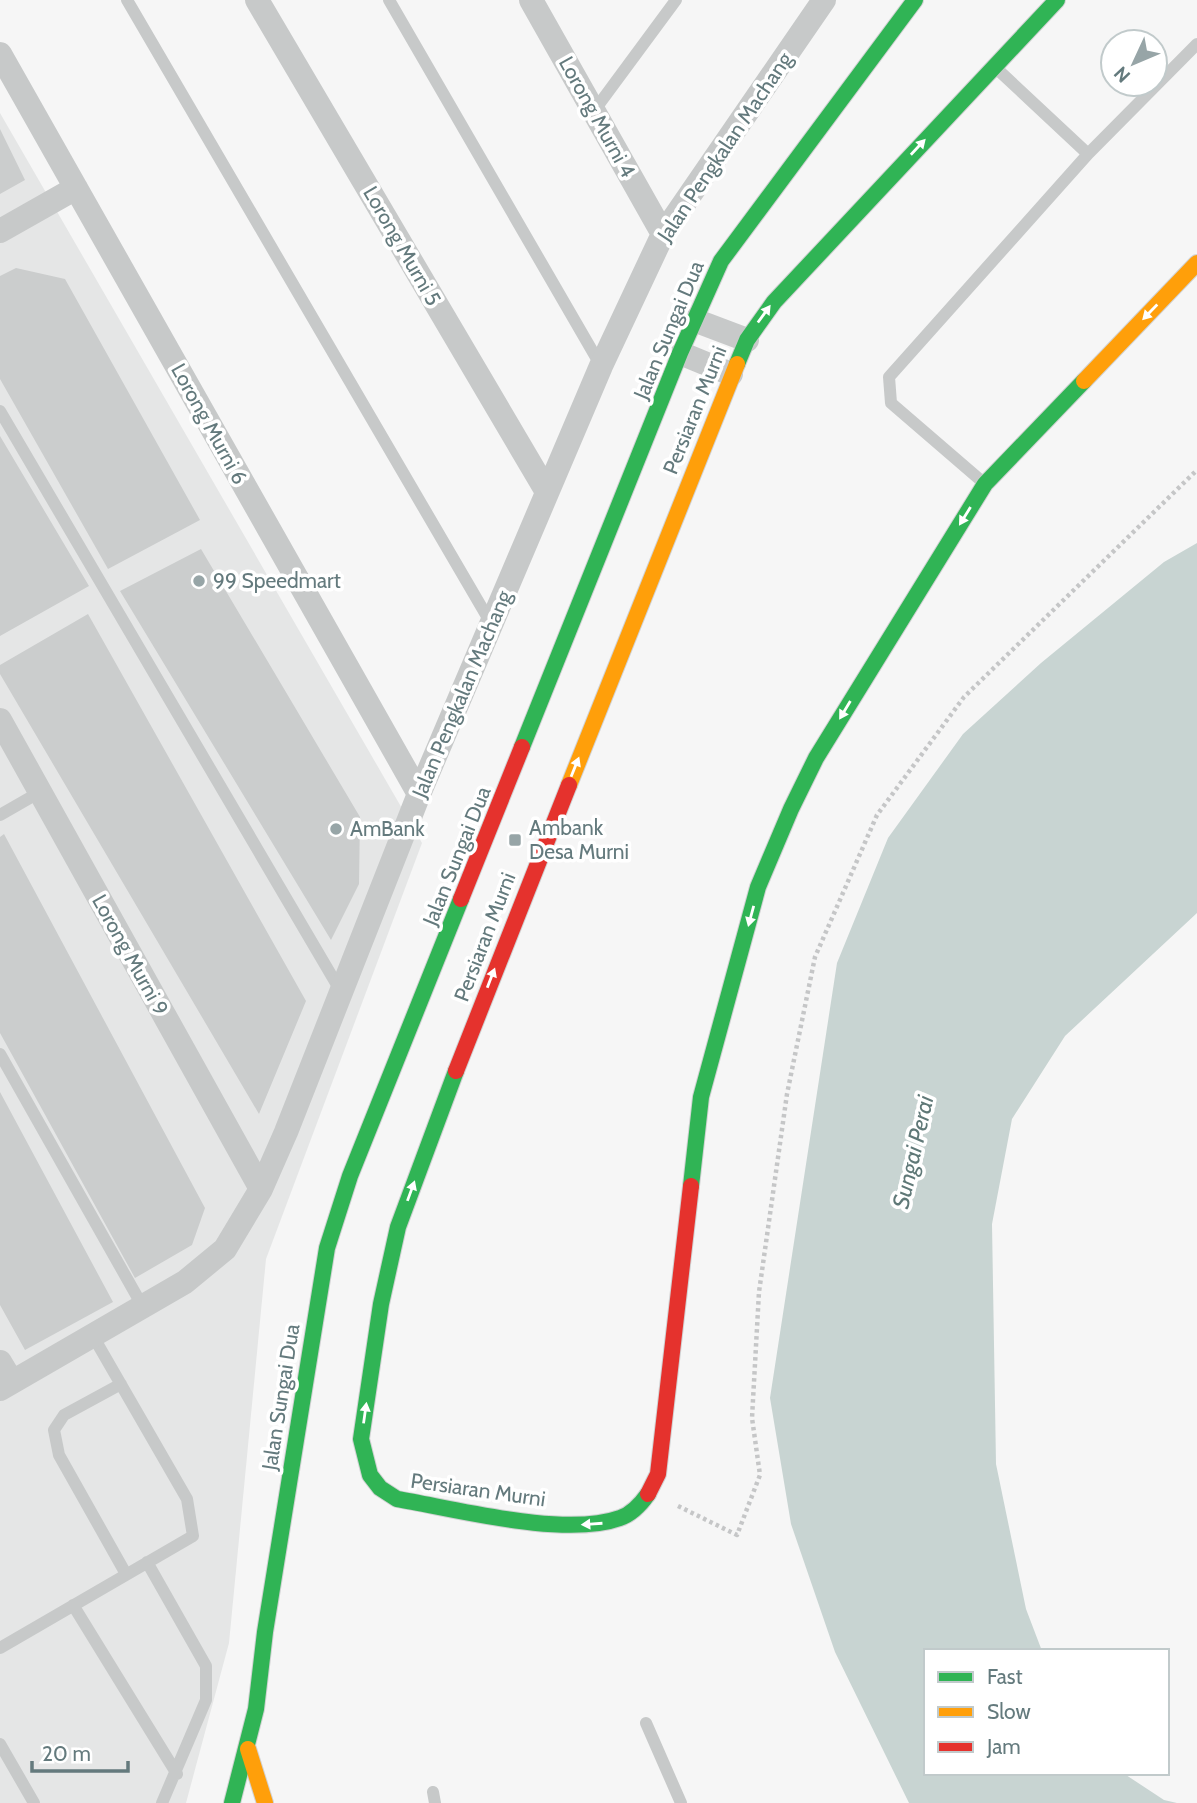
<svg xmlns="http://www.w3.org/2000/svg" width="1197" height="1803" font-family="Cabin,sans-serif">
<rect width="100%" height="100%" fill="#f6f6f6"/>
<path fill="#e5e6e6" d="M 0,113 L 422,843 L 266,1259 L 229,1643 L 186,1803 L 0,1803 Z"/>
<path fill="#c8d4d2" d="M 1197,543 L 1197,913 L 1065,1036 L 1012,1119 L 992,1224 L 996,1464 L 1026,1609 L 1042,1651 L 926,1651 L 926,1773 L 1123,1773 L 1164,1800 L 1177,1803 L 909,1803 L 835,1652 L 791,1524 L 770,1398 L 837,963 L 888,838 L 963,734 L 1041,663 L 1164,562 Z"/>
<path fill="#cbcdcd" d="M 0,129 L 25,180 L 0,194 Z
M 16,268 L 65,279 L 200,520 L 108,569 L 0,379 L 0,276 Z
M 0,436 L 89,586 L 0,636 Z
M 201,549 L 360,817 L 359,884 L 331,940 L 120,591 Z
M 88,614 L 306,1001 L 259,1114 L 0,674 L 0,665 Z
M 4,834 L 205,1208 L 192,1245 L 135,1278 L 0,1033 L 0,837 Z
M 0,1092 L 113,1302 L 25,1350 L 0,1305 Z"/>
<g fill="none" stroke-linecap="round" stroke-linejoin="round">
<g stroke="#d1d2d3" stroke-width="18">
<path id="fast" d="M 737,364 L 747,340 L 774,302 L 1057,0
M 522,747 L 680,353 L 721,261 L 915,0
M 456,1071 L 398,1227 L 381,1304 L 361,1439 L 370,1475 L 380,1488 L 397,1499 C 456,1509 565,1538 620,1518 C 632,1514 641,1504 648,1494
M 691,1186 L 701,1097 L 758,887 L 791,809 L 816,758 L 985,484 L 1084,381
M 232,1803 L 256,1709 L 265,1632 L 327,1248 L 350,1176 L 461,899"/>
</g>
<g stroke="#d1d2d3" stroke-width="18">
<path id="slow" d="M 1084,381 L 1197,263
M 569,785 L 737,364
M 248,1749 L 265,1803"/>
</g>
<g stroke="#d1d2d3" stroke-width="18">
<path id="jam" d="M 461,899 L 522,747
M 456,1071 L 569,785
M 648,1494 L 658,1474 L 691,1186"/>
</g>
<path stroke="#c5c6c7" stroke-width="4.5" stroke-dasharray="3.5 3.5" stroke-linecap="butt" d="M 678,1506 L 737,1535 L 760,1475 L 752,1418 L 759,1292 L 787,1094 L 815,957 L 877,815 L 964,697 L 1197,470"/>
<path stroke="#c7c9c9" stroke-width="12" d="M 127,0 L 492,625
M 389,0 L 601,366
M 996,68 L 1088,154
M 594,111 L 676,0
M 0,411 L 340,990
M 985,484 L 891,403 L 889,377 L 1088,154 L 1197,44
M 0,815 L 40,792
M 0,1054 L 143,1307
M 121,1384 L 64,1415 L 54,1430 L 59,1455 L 126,1574
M 147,1562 L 206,1666 L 206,1700 L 162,1803
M 73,1605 L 177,1774
M 0,1648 L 193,1536 L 187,1499 L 93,1336
M 646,1723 L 681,1803
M 0,1744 L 34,1803
M 433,1792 L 435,1803"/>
<path stroke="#c7c9c9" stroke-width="24" d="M 257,0 L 547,492
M 531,0 L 663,234
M 0,54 L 419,794
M 0,231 L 76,188
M 694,320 L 747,340
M 680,353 L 731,374
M 0,720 L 261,1189
M 0,1362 L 12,1382
M 0,1389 L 185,1282 L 225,1249 L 261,1189 L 286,1132 L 419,794 L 601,366 L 663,234 L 824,0"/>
<use href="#fast" stroke="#30b455" stroke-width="16"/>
<use href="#slow" stroke="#ff9f0a" stroke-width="16"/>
<use href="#jam" stroke="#e5322d" stroke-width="16"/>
</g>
<defs><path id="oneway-solid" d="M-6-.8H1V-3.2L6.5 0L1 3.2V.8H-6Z" transform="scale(1.75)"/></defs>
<g fill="#fff">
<use href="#oneway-solid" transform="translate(918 147) rotate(-47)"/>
<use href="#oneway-solid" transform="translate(1150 312) rotate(134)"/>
<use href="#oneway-solid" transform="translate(764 314) rotate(-54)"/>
<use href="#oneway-solid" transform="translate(965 516) rotate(122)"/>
<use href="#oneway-solid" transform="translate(845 710) rotate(121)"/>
<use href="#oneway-solid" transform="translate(575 767) rotate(-68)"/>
<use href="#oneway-solid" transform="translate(751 916) rotate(105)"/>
<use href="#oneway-solid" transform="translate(491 978) rotate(-69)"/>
<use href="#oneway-solid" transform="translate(411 1191) rotate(-70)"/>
<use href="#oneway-solid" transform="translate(365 1413) rotate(-82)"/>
<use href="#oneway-solid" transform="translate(592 1524) rotate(176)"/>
</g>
<g fill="#97a5a7" stroke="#fff" stroke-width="2.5">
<circle cx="199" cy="581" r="7"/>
<circle cx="336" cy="829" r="7"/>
<rect x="508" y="833" width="14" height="14" rx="3.5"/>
</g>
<g text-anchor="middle" stroke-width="7" stroke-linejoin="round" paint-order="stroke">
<g font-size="21" fill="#647a7d" stroke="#fff">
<text transform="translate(597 117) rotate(61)" y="7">Lorong Murni 4</text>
<text transform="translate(725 147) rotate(-56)" y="7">Jalan Pengkalan Machang</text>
<text transform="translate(402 246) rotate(60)" y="7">Lorong Murni 5</text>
<text transform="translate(669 330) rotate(-67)" y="7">Jalan Sungai Dua</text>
<text transform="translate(695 410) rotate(-68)" y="7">Persiaran Murni</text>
<text transform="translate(209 424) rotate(61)" y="7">Lorong Murni 6</text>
<text transform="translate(462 694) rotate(-67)" y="7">Jalan Pengkalan Machang</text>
<text transform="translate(457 856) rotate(-68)" y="7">Jalan Sungai Dua</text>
<text transform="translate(485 937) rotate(-69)" y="7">Persiaran Murni</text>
<text transform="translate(130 955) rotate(61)" y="7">Lorong Murni 9</text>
<text transform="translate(281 1397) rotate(-81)" y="7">Jalan Sungai Dua</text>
<text transform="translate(478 1490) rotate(8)" y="7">Persiaran Murni</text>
</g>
<g font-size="21" fill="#647a7d" stroke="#fff" text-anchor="start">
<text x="213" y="588">99 Speedmart</text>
<text x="529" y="835">Ambank<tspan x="529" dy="24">Desa Murni</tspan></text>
<text x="350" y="836">AmBank</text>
</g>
<g font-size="23" font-style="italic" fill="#5f7877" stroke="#fff">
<text transform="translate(913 1152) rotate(-77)" y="8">Sungai Perai</text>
</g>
</g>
<rect x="924" y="1649" width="245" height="126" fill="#ffffff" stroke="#c1cacb" stroke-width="2"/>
<rect x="938" y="1672" width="35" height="10" fill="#30b455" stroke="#c1cacb" stroke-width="2"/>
<text x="987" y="1684" font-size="21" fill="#647a7d">Fast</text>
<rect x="938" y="1707" width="35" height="10" fill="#ff9f0a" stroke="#c1cacb" stroke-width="2"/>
<text x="987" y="1719" font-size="21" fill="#647a7d">Slow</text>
<rect x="938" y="1742" width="35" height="10" fill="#e5322d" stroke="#c1cacb" stroke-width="2"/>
<text x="987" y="1754" font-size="21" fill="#647a7d">Jam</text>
<g transform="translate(1134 63) rotate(226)"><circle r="33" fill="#ffffff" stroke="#c1cacb" stroke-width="2"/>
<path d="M0-5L12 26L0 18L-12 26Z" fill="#97a5a7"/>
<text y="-10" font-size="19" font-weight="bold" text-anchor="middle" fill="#647a7d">N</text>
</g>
<path d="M32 1761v10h96v-10" fill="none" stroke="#647a7d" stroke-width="3.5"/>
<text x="42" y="1761" font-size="21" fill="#647a7d" stroke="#ffffff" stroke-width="5" paint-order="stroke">20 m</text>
</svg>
